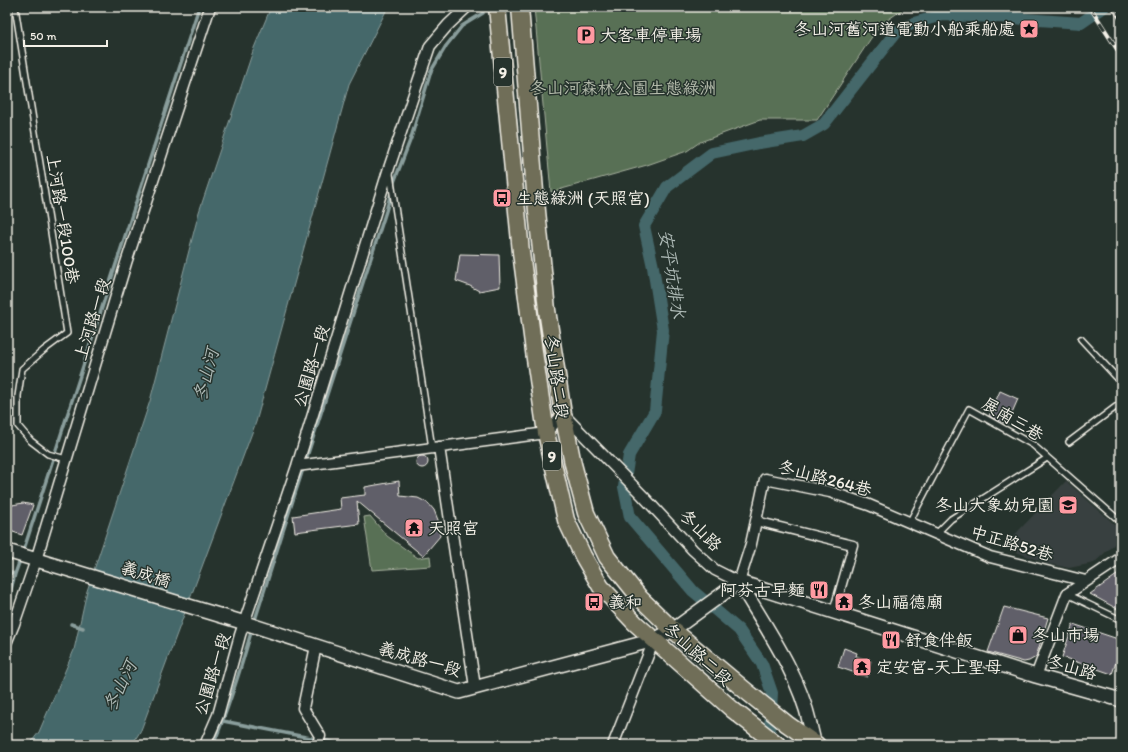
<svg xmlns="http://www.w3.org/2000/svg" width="1128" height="752" font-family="Itim,'LXGW WenKai TC',sans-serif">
<rect width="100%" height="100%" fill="#26332d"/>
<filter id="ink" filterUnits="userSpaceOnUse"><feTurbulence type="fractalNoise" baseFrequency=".025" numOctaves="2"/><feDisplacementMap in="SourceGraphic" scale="8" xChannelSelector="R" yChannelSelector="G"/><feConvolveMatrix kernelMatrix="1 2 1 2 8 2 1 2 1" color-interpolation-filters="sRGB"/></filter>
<g filter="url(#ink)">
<path fill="#38403f" d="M 1066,481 L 1121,530 L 1121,538 L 1094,563 L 1069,568 L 1045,563 L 1003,547 Z"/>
<path fill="#597054" stroke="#a6b09e" d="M 534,7 L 906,7 L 879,26 L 817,120 L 760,120 L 700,142 L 687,151 L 647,165 L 551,192 Z
M 370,516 L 387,536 L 418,558 L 430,556 L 431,566 L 372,570 L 364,517 Z"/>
<path fill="#44676a" stroke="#8a9e9c" d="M 271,7 L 388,7 L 349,84 L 256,422 L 141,730 L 132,745 L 29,745 L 39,732 L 74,650 L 87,591 L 150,401 L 199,212 L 254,48 Z"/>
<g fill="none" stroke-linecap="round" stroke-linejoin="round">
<path stroke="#8a9e9c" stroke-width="3.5" d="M 7,572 L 15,574
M 7,604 L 15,574 L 25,546 L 199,7
M 254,623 L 283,531 L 386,211 L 394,182 L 411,138 L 431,71 L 446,46 L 462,26 L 483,13
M 71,624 L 83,628
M 223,721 L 347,745
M 213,745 C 229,707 241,668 252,629"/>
<path stroke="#44676a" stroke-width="12" d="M 769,744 L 772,693 L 762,664 L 739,630 L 693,591 L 630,517 L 624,487 L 629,455 L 655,411 L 663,330 L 653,267 L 644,226 L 667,187 L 712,153 L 759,143 L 803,136 L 824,124 L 896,32 L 914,23 L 942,15 L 998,17 L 1081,23 L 1104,7"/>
</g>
<path fill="#615e69" stroke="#f4f1e8" d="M 460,254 L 499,255 L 500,287 L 479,291 L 470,286 L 456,281 Z
M 1000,391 L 1018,399 L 1007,424 L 989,416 Z
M416 462a6 6 0 1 1 12 0a6 6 0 1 1-12 0Z
M 399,481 L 400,496 L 418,498 L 428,503 L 434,510 L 438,520 L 440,536 L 423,556 L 357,501 L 359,524 L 295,532 L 293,516 L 341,509 L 340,498 L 365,495 L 365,487 Z
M 23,503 L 33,505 L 22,535 L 7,530 L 7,506 Z
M 1121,572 L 1121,611 L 1090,594 Z
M 1004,607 L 1048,618 L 1036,657 L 1029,661 L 1024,662 L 988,652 Z
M 1073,624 L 1121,640 L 1121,647 L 1112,674 L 1062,657 Z
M 844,648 L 857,653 L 856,656 L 871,661 L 867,677 L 838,667 Z"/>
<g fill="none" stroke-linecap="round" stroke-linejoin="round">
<g stroke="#f4f1e8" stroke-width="8">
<path id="service" d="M 15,7 L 67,333 L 44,350 L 22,369 L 18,396 L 18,426 L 31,441 L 48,454 L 66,459
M 390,174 L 432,448
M 1081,339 L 1121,382
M 1069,442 L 1121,403
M 909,523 L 969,409 L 1033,445 L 1121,522
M 936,534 L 951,519 L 1047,458
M 1067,594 L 1121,620"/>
</g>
<g stroke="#f4f1e8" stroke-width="11">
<path id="pedestrian" d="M 756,521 L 853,545 L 834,612"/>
</g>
<g stroke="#f4f1e8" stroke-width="13">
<path id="minor" d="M 439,447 L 475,687
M 297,466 L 546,433 L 563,414 L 643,496 L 693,550 L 715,570 L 739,582 L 751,544 L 765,479 L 830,492 L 869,505 L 990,557 L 1086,581
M 7,641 L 14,624 L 36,560 L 126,263 L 210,7
M 316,646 L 303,708 L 320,736 L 318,745
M 1036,676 L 1067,594 L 1121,558
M 205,745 L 218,715 L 240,635 L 297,466 L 389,168 L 430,46 L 448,25 L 467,7
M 613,745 L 654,640"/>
</g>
<g stroke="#f4f1e8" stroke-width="16">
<path id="tertiary" d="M 7,551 L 245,623 L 459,692 L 654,640 L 673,630 L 739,582
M 739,582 L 1036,676 L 1121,700
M 739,582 C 766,628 798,672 810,724 C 811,731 814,738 814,745"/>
</g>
<g stroke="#f4f1e8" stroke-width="19">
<path id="primary" d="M 497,7 L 521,252 L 535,359 L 546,433 L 566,520 L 583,556 L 601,587 L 635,623 L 733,710 L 778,745
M 520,7 L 535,191 L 547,310 L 563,414 L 573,464 L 586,513 L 607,557 L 640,598 L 673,630 L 746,691 L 787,724 L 817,745"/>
</g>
<use href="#service" stroke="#26332d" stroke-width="5"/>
<use href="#pedestrian" stroke="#26332d" stroke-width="8"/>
<use href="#minor" stroke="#26332d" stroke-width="10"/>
<use href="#tertiary" stroke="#26332d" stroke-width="13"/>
<use href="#primary" stroke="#706e59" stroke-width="16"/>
<g stroke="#f4f1e8" stroke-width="4.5">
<path id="rail" d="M 1090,7 L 1121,55
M 1113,7 L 1121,19"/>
</g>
<use href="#rail" stroke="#26332d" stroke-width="3" stroke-dasharray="9" stroke-linecap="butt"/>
</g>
</g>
<defs>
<g id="sight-square" transform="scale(1)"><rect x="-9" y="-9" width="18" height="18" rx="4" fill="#ff9aa2" stroke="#26332d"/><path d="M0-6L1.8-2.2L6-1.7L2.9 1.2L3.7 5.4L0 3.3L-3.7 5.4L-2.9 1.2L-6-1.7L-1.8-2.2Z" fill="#111"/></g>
<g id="parking-square" transform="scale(1)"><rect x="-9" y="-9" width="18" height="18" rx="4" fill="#ff9aa2" stroke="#26332d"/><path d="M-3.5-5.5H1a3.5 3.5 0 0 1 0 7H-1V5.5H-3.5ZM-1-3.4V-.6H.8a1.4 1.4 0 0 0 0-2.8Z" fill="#111"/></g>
<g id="bus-square" transform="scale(1)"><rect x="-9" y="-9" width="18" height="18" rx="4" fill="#ff9aa2" stroke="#26332d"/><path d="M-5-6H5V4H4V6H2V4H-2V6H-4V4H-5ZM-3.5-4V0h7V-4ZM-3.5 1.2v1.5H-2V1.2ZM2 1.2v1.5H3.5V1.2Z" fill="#111"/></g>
<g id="school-square" transform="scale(1)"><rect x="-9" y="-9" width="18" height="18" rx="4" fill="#ff9aa2" stroke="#26332d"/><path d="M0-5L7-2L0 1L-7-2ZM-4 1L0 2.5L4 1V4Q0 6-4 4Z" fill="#111"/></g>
<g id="temple-square" transform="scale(1)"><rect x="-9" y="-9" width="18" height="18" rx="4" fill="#ff9aa2" stroke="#26332d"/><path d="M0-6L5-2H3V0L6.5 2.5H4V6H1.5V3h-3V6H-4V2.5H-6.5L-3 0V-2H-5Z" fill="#111"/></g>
<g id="restaurant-square" transform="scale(1)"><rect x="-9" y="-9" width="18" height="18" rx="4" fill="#ff9aa2" stroke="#26332d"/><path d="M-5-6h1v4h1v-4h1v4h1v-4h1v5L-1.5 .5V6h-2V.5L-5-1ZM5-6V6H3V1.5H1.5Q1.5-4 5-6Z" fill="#111"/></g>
<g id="shop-square" transform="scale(1)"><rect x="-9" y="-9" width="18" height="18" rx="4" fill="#ff9aa2" stroke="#26332d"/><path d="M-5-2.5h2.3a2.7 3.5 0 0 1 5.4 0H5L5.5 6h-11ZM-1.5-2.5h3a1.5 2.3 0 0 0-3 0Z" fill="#111"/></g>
</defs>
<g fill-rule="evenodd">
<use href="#sight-square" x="1029" y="29"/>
<use href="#parking-square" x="586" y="35"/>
<use href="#bus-square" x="502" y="198"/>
<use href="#school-square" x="1068" y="505"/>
<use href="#temple-square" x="414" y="528"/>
<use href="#restaurant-square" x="819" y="590"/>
<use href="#bus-square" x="594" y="602"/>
<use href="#temple-square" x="844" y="602"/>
<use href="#shop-square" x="1018" y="635"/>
<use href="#restaurant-square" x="891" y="640"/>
<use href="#temple-square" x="862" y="667"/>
</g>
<g text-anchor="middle" stroke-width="3" stroke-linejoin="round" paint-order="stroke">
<g fill="#26332d" stroke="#b6b8b0" stroke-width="1">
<rect x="494" y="58" width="18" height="28" rx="3"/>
<rect x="543" y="442" width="18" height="28" rx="3"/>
</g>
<g font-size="16" font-weight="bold" fill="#f4f1e8">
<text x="503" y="78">9</text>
<text x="552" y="462">9</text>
</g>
<g font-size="17" fill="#f4f1e8" stroke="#26332d" text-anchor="start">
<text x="1015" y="35" text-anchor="end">冬山河舊河道電動小船乘船處</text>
<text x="600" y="41">大客車停車場</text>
<text x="516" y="204">生態綠洲 (天照宮)</text>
<text x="1054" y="511" text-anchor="end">冬山大象幼兒園</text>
<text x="428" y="534">天照宮</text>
<text x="805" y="596" text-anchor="end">阿芬古早麵</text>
<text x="608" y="608">義和</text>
<text x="858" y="608">冬山福德廟</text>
<text x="1032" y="641">冬山市場</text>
<text x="905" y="646">舒食伴飯</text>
<text x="876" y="673">定安宮-天上聖母</text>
</g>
<g font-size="17" fill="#b6bdad" stroke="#26332d">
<text x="623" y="94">冬山河森林公園生態綠洲</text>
</g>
<g font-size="17" fill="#f4f1e8" stroke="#26332d">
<text transform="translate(63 219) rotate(81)" y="6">上河路一段100巷</text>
<text transform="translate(92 319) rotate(-73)" y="6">上河路一段</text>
<text transform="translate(311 366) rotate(-73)" y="6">公園路一段</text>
<text transform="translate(557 377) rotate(82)" y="6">冬山路二段</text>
<text transform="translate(1013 419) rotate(31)" y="6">展南三巷</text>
<text transform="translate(825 478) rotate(15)" y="6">冬山路264巷</text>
<text transform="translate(701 530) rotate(45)" y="6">冬山路</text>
<text transform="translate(1012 543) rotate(17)" y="6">中正路52巷</text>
<text transform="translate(146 574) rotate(17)" y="6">義成橋</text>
<text transform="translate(698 654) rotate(42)" y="6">冬山路二段</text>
<text transform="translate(420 659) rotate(16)" y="6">義成路一段</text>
<text transform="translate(1072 667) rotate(16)" y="6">冬山路</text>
<text transform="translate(212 674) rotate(-73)" y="6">公園路一段</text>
</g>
<g font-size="18" font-style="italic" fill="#aebab6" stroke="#26332d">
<text transform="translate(672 274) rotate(81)" y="6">安平坑排水</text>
<text transform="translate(206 375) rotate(-75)" y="6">冬山河</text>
<text transform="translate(120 686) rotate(-64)" y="6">冬山河</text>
</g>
</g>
<rect width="1128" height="752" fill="none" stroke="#26332d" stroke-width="24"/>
<rect x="12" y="12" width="1104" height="728" fill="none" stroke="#f4f1e8" stroke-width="1.5" filter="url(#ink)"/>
<path d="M24 40v6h83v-6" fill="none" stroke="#f4f1e8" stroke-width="2"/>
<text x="30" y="40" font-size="12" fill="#f4f1e8" stroke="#26332d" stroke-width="3" paint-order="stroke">50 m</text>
</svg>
